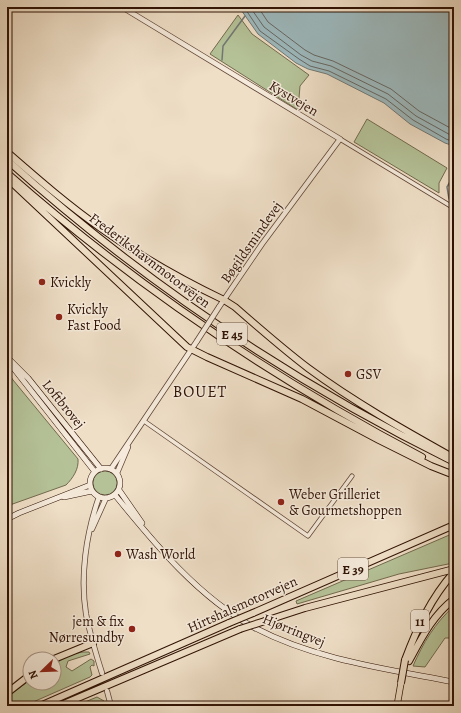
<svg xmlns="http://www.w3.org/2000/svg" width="461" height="713" font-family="Alegreya,serif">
<rect width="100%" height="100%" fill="#efdfc7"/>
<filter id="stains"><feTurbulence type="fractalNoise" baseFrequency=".005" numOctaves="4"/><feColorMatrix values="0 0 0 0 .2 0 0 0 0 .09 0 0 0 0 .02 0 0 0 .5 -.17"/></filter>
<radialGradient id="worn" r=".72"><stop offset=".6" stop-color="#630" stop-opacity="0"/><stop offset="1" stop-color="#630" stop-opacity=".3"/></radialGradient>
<path fill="#b5c298" stroke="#726a4e" d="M 238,15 L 252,34 L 309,75 L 300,86 L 298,110 L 210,54 Z
M 367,119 L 447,168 L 439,183 L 439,193 L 354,142 Z
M 7,371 L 13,380 L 78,459 C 79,469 73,478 66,485 L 7,506 Z
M93 483a12 12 0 1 1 24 0a12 12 0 1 1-24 0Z
M 454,533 L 453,563 L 399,574 L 297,604 L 296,601 Z
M 454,606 L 454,638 L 445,638 L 425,667 L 413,666 C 423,643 435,623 454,606 Z
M 83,652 L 89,652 L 90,654 L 68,661 L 66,667 L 72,671 L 91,659 L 94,661 L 94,666 L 92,665 L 90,667 L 92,675 L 90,677 L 24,706 L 7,706 L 7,697 L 30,680 L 30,683 L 54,683 L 54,664 L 72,654 Z
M 97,697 L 104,701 L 106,706 L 75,706 Z"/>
<path fill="#9dbabf" stroke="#717774" d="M 239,7 L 454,7 L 454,146 L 445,143 L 410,124 L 384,103 L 327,74 L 308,69 L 296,63 L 258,34 Z"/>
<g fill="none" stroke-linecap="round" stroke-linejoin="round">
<path stroke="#666662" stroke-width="1" d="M 244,7 L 260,31 L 299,59 L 310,66 L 329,71 L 386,99 L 413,120 L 446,139 L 454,142
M 250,7 L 264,27 L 301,55 L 312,61 L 331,66 L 388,94 L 416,116 L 454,137
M 258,7 L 268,22 L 305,50 L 314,55 L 333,61 L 391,89 L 419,111 L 454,130"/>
<path stroke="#717774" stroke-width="1.5" d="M 222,60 L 223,46 L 245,16
M 449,199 L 447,187 L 454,175"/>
<g stroke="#5f4535" stroke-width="5">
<path id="minor" d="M 340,139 L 454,208
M 144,421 L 308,536 L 352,476"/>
</g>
<g stroke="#5f4535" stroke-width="6">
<path id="tertiary" d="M 122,7 L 340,139 L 262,244 L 219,307
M 111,469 L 197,341
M 117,473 L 128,447
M 99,497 C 86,534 80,576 86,614 C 90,634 96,654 102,673
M 92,529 L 106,498
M 107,691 L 111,706"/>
</g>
<g stroke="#2f1204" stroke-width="6">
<path id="secondary" d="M 7,357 L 28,378 L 101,469
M 7,360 L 95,472
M90 483a15 15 0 1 1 30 0a15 15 0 1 1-30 0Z
M 119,490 L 142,523
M 115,495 C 155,544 198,597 255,628 C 316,660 387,669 454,682
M 64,497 L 92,491
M 7,519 L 19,513 L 90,485"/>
</g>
<g stroke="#2f1204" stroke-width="7">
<path id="primary" d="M 397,706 L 401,683"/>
</g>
<g stroke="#2f1204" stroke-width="8">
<path id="motorway" d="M 7,152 C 38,179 69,206 102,229 C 140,256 182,280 224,300 L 235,307 C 259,328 283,349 308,368 C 354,402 404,430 454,458
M 7,160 C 141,280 290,381 452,461
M 7,173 C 134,285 272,378 422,457
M 7,178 L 187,347 L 207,357 L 302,399 L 379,440 L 431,466 L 454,475
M 253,613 L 454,525
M 265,621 L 305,608 L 454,569
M 54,659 L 93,643
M 405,660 C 417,628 431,598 454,572
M 409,661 C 421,639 433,615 454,599
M 7,693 L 30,675
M 40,706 L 229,623
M 59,706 L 240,629"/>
</g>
<use href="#minor" stroke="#f5eadb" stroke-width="3.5"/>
<use href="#tertiary" stroke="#f5eadb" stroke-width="4.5"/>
<use href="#secondary" stroke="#f5eadb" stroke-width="5"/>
<use href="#primary" stroke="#efdfc7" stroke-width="5.5"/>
<use href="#motorway" stroke="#efdfc7" stroke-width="6"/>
<g stroke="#5f4535" stroke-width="6" stroke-linecap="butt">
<path id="tertiary-bridge" d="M 197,341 L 219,307"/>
</g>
<g stroke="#2f1204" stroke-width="8" stroke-linecap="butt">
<path id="motorway-bridge" d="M 229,623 L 253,613
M 240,629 L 265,621
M 401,683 L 405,660"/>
</g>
<use href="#tertiary-bridge" stroke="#f5eadb" stroke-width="4.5"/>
<use href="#motorway-bridge" stroke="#efdfc7" stroke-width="6"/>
</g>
<g fill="#8f2418" stroke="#f5eadb" stroke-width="1.5">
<circle cx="42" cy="282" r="4"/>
<circle cx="59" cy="317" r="4"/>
<circle cx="348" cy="374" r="4"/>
<circle cx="281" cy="502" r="4"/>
<circle cx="118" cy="554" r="4"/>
<circle cx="132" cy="629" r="4"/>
</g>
<g text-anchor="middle" stroke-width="3" stroke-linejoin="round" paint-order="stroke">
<g fill="#f5eadb" stroke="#6a5344" stroke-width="1">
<rect x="217" y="323" width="30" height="22" rx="3"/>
<rect x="338" y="558" width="30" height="22" rx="3"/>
<rect x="411" y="610" width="18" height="22" rx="3"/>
</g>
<g font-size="13" font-weight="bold" fill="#2f1204">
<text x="232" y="339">E 45</text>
<text x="353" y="574">E 39</text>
<text x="420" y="626">11</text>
</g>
<g font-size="14" fill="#2f1204" stroke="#f5eadb">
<text transform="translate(294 98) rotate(31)" y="5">Kystvejen</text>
<text transform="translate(251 242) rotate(-55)" y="5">Bøgildsmindevej</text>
<text transform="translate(150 260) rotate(37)" y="5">Frederikshavnmotorvejen</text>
<text transform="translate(64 404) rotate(51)" y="5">Loftbrovej</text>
<text transform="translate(242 604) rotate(-24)" y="5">Hirtshalsmotorvejen</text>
<text transform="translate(294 630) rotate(22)" y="5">Hjørringvej</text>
</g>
<g font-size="14" fill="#2f1204" stroke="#f5eadb" text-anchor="start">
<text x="50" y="287">Kvickly</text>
<text x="67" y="314">Kvickly<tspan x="67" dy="16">Fast Food</tspan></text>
<text x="356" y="379">GSV</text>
<text x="289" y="499">Weber Grilleriet<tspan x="289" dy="16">&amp; Gourmetshoppen</tspan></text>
<text x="126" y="559">Wash World</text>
<text x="124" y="626" text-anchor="end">jem &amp; fix<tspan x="124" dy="16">Nørresundby</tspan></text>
</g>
<g font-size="16" letter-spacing="1" fill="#2f1204" stroke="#f5eadb">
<text x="200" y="397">BOUET</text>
</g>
</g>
<rect width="461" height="713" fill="none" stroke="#efdfc7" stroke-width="24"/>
<rect x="8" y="8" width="445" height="697" fill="none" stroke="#2f1204" stroke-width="2"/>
<rect x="12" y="12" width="437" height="689" fill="none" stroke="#2f1204"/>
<g transform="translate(42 671) rotate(247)"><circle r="19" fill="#f5eadb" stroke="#a69485"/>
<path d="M0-3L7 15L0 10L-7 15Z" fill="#8f2418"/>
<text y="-6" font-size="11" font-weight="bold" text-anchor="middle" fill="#2f1204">N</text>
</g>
<rect width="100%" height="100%" filter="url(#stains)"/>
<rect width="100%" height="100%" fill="url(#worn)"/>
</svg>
